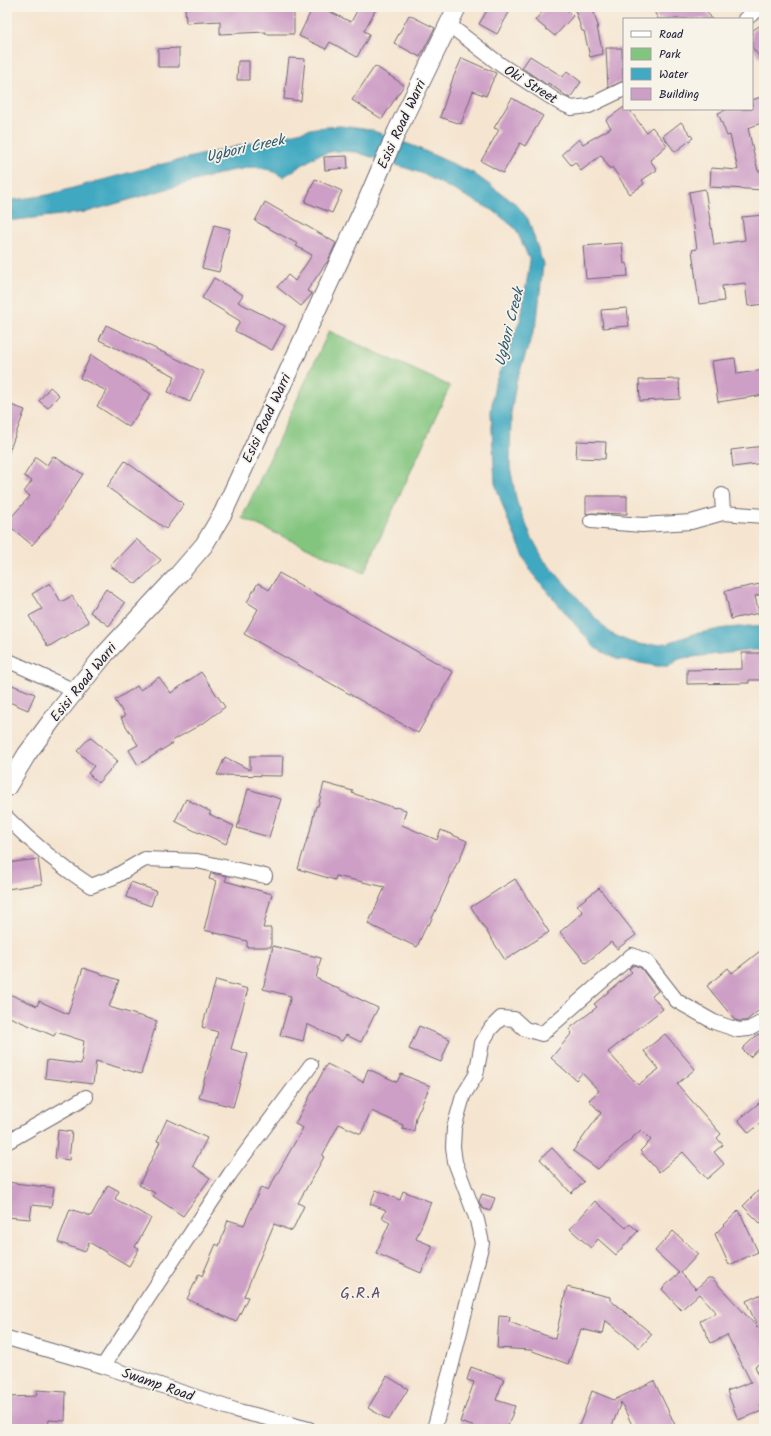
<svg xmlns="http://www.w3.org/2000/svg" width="771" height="1436" font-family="Kalam,sans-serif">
<rect width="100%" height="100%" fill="#f7f3e8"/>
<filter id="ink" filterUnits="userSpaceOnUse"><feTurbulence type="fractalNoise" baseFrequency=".025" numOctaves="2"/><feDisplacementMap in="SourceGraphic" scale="8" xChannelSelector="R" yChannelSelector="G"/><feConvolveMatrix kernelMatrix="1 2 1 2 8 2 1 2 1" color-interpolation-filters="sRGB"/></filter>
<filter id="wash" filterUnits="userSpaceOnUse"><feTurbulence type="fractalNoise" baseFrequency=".012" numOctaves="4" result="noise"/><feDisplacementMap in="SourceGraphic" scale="16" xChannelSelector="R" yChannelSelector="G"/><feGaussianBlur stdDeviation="0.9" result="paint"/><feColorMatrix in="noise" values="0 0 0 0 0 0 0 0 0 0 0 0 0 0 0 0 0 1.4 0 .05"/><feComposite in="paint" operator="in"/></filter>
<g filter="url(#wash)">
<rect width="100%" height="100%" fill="#f5e5d0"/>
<path fill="#82c57e" stroke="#52745c" d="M 329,331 L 450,386 L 364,573 L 242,518 Z"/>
<path fill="#41a9c1" stroke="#32667e" d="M 340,126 L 371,130 L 416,147 L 473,173 L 516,204 L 528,219 L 543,264 L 537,321 L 516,382 L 511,414 L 510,467 L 517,503 L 531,536 L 544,560 L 592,614 L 610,633 L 630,642 L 644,645 L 667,643 L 694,634 L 726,628 L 764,625 L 764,649 L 683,658 L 679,659 L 669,666 L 657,666 L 617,659 L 595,648 L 531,572 L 507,518 L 495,483 L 491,412 L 495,383 L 521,318 L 530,261 L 516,229 L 494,211 L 421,173 L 356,152 L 334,151 L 318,155 L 283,177 L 270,170 L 254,167 L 229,171 L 87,212 L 7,221 L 7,201 L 47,195 L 154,166 L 315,128 Z"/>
<g id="blocks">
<path fill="#cd9ec6" d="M 185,7 L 294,7 L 294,34 L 266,34 L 266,32 L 220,34 L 220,21 L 186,23 Z
M 313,7 L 320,7 L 351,22 L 359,7 L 377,7 L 364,31 L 370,34 L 357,57 L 330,42 L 326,49 L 299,36 Z
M 489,7 L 512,7 L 497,34 L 479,24 Z
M 547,7 L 564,7 L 573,16 L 555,36 L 535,20 Z
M 574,7 L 592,7 L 598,26 L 597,27 L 603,54 L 590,57 L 584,31 L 582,31 Z
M 661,7 L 704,7 L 712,19 L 658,19 L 654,11 Z
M 409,15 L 435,28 L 420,57 L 394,43 Z
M 759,26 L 764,33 L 764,63 L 752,47 L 752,31 Z
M 179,48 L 179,67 L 158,67 L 158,49 Z
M 606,48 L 622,48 L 623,81 L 608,88 Z
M 530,56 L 563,77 L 567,71 L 581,82 L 570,98 L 568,97 L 548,83 L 547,85 L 522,68 Z
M 289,58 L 305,59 L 301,101 L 284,99 Z
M 462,58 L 496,73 L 486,96 L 473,91 L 461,124 L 440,117 L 453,78 Z
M 238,61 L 249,61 L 249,80 L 237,80 Z
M 375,66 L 404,85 L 382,119 L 352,100 Z
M 764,96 L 764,122 L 748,128 L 758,171 L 764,171 L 764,190 L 710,187 L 711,168 L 738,170 L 730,135 L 727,136 L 718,113 L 728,109 L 752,109 L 752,100 Z
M 512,98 L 543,116 L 525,146 L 520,143 L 503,173 L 481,161 L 499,130 L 494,128 Z
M 624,107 L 624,109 L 629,109 L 646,132 L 652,127 L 667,145 L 650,160 L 657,170 L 642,180 L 644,184 L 630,194 L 612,167 L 610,169 L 601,155 L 581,171 L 575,162 L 571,165 L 562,154 L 579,139 L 583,144 L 611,128 L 606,120 Z
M 681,122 L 693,138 L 675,152 L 663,136 Z
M 347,156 L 348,168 L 325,170 L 324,157 Z
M 315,179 L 342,191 L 332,213 L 305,202 Z
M 705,189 L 714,245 L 745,240 L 742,217 L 764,215 L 764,304 L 748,306 L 745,283 L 722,286 L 724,301 L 699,304 L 692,250 L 697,249 L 689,192 Z
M 265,202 L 336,243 L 327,263 L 326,263 L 307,291 L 312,294 L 301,306 L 277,287 L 288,275 L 295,281 L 312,255 L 296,246 L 298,244 L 255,221 Z
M 214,225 L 230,229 L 219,272 L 202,268 Z
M 622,243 L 624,264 L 627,263 L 628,276 L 586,279 L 583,246 Z
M 214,278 L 243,295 L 238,302 L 285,326 L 272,350 L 235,331 L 240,321 L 202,298 Z
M 627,308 L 629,326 L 603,328 L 601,310 Z
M 106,325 L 204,372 L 190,402 L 168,392 L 175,376 L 99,340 Z
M 91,355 L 151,394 L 129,427 L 97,406 L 107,391 L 80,378 Z
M 735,358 L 737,374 L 764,370 L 764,395 L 718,402 L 712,361 Z
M 679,379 L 680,399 L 640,401 L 639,380 Z
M 50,387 L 59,395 L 48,408 L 39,401 Z
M 11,405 L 25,410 L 8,454 L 7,454 L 7,414 Z
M 577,441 L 606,442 L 605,459 L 576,458 Z
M 764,446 L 764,463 L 733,467 L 731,450 Z
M 53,456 L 83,474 L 49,526 L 32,545 L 7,524 L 7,522 L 30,496 L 24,492 L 32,481 L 24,476 L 36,457 L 47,465 Z
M 125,461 L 184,504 L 166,529 L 107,487 Z
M 586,496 L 627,496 L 627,514 L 592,513 L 586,514 Z
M 136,539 L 161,560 L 136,584 L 110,566 Z
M 279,573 L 453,672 L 418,733 L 244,634 L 258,609 L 247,602 L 258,583 L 269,590 Z
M 50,583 L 61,602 L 72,596 L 89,622 L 48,647 L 29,616 L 42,609 L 32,594 Z
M 760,584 L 762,594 L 755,596 L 759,613 L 731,619 L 725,591 Z
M 106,589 L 125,603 L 109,626 L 90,612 Z
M 742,653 L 764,653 L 764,680 L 749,680 L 749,683 L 687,684 L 687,670 L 742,669 Z
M 201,672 L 225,707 L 205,722 L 172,741 L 173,743 L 138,765 L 129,750 L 138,745 L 121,718 L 125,716 L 115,700 L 137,686 L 140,690 L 159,677 L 171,693 Z
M 7,683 L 35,694 L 28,710 L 7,701 Z
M 90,737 L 118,761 L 98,783 L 88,773 L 94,766 L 77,751 Z
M 250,756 L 283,756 L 282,776 L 217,775 L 225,757 L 250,770 Z
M 324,783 L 353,791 L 352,793 L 395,808 L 396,807 L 406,810 L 402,825 L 437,840 L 441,830 L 467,841 L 458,863 L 457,863 L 429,925 L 427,924 L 417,947 L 368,924 L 385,887 L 336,876 L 335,880 L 298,869 L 307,839 L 308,839 L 316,806 L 318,806 Z
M 248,789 L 281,799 L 269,837 L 237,828 Z
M 186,799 L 211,812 L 209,814 L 234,826 L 226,844 L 200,832 L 199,833 L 175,821 Z
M 38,859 L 42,884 L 7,889 L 7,863 Z
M 211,873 L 227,876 L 225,881 L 272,894 L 263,928 L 271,928 L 271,947 L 247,947 L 247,941 L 204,930 L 216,881 L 209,879 Z
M 515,879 L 549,932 L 505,960 L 471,907 Z
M 131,882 L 156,891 L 151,906 L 126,897 Z
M 599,888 L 636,935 L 617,949 L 611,942 L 586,963 L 560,932 L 583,912 L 577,905 Z
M 273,946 L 321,958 L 316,978 L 378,1008 L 361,1042 L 346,1035 L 342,1041 L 307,1024 L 303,1041 L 280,1035 L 291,996 L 263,989 Z
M 764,948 L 764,1006 L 746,1021 L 739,1021 L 735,1020 L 707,986 L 728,968 L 732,973 Z
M 634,965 L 641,968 L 658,991 L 652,996 L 663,1009 L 608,1052 L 638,1085 L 659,1069 L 644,1051 L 665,1034 L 695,1069 L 677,1084 L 721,1134 L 717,1138 L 723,1145 L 714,1152 L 724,1164 L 707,1179 L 683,1152 L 659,1172 L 640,1151 L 651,1140 L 641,1130 L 598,1169 L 573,1151 L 601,1113 L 589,1100 L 599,1091 L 582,1073 L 576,1080 L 551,1058 L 572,1033 L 569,1029 L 597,1007 L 594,1004 L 632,972 L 629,969 Z
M 83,968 L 119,980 L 109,1007 L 157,1021 L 141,1074 L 96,1061 L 93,1084 L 45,1078 L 47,1060 L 81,1064 L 84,1041 L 56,1032 L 54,1036 L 7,1016 L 7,993 L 37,1006 L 39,1001 L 68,1014 Z
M 216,980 L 248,989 L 231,1049 L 248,1054 L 233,1107 L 199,1098 L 218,1032 L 202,1027 Z
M 419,1026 L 450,1039 L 441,1062 L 409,1049 Z
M 758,1034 L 764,1040 L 764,1044 L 750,1057 L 742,1049 Z
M 327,1064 L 363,1082 L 368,1069 L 397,1082 L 401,1074 L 430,1086 L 416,1117 L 414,1131 L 402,1129 L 403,1125 L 371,1111 L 361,1134 L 339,1124 L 322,1156 L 324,1157 L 298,1203 L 304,1206 L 292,1231 L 274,1224 L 244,1296 L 248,1297 L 236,1322 L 187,1299 L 199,1274 L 202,1276 L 216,1244 L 219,1246 L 228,1220 L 244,1225 L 261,1187 L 268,1190 L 303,1128 L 295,1124 Z
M 764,1099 L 764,1120 L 749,1133 L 738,1120 Z
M 167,1119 L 207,1138 L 193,1166 L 210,1178 L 183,1216 L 153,1196 L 155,1193 L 139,1185 L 160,1142 L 157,1141 Z
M 58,1130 L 72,1132 L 69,1160 L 55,1158 Z
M 552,1148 L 584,1182 L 571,1193 L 540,1159 Z
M 7,1182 L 54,1188 L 51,1207 L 32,1205 L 30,1219 L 7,1217 Z
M 108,1185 L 119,1191 L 115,1199 L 151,1218 L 135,1247 L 139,1249 L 129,1266 L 89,1242 L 85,1252 L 58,1242 L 70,1209 L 91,1216 Z
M 764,1185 L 764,1227 L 743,1206 Z
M 376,1190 L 400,1200 L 403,1191 L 431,1202 L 416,1239 L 433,1246 L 421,1273 L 376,1253 L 390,1222 L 382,1218 L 386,1210 L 370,1204 Z
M 482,1194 L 495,1198 L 490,1211 L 482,1208 L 479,1201 Z
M 595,1201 L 626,1228 L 630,1224 L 638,1231 L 616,1255 L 598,1239 L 591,1248 L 570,1229 Z
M 739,1210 L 758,1252 L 729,1265 L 715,1234 Z
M 673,1231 L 698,1254 L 681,1273 L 696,1289 L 708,1278 L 712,1278 L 758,1328 L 746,1301 L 764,1293 L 764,1361 L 755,1366 L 764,1389 L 764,1402 L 760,1404 L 762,1411 L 738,1420 L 727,1391 L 751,1382 L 727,1335 L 711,1343 L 700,1321 L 716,1313 L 699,1294 L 681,1310 L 662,1289 L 679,1273 L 655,1251 Z
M 567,1287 L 610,1297 L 610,1300 L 652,1334 L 640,1348 L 605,1320 L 602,1334 L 581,1329 L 568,1364 L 530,1350 L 497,1348 L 499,1316 L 510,1317 L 509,1322 L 555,1339 Z
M 471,1367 L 504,1379 L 496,1400 L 515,1406 L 507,1429 L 481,1429 L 460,1422 L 474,1382 L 467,1380 Z
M 387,1376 L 408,1389 L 389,1420 L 368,1408 Z
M 654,1381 L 677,1429 L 634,1429 L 621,1402 L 611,1429 L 578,1429 L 592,1391 L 614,1400 Z
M 37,1390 L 66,1392 L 65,1421 L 49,1420 L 48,1429 L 9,1429 L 8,1397 L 36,1396 Z"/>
</g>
</g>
<g filter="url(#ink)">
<use href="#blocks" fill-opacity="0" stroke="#6c666f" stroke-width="1"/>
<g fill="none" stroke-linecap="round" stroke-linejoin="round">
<g stroke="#6c666f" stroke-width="16">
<path id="minor" d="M 745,19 L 762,7
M 448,24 L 501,65 L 560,103 L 572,108 L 589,106 L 624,89
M 722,495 L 723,513 L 764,516
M 591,521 L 642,525 L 691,522 L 723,513
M 7,660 L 75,691
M 7,818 C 33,844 60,866 91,886 L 114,877 L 145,859 L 197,861 L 265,876
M 7,1142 L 86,1097
M 7,1338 L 103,1366 L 235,1410 L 309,1429
M 103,1366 L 230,1174 L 311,1065
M 434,1429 L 451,1368 L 482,1243 L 477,1220 L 455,1162 L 453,1147 L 454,1128 L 463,1096 L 476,1075 L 482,1043 L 491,1028 L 501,1018 L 514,1019 L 525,1029 L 542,1034 L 632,955 L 646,961 L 677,1001 L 714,1022 L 738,1030 L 749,1029 L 764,1021"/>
</g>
<g stroke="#6c666f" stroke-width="20">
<path id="tertiary" d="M 7,787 L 27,754 L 55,716 L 105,654 L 179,574 L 204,545 L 223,513 L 366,203 L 397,131 L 457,7"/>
</g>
<use href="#minor" stroke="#fff" stroke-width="14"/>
<use href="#tertiary" stroke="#fff" stroke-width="18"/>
</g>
</g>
<g text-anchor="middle" stroke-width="3.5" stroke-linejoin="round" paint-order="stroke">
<g font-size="14" fill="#22223b" stroke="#f7f3e8">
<text transform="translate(531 84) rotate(32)" y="5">Oki Street</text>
<text transform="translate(401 124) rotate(-65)" y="5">Esisi Road Warri</text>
<text transform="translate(266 418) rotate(-65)" y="5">Esisi Road Warri</text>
<text transform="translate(83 682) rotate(-51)" y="5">Esisi Road Warri</text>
<text transform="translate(158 1384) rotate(19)" y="5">Swamp Road</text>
</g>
<g font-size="15" font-style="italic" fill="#2e5871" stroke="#f7f3e8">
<text transform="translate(245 148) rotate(-13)" y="5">Ugbori Creek</text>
<text transform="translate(509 327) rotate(-76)" y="5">Ugbori Creek</text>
</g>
<g font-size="16" letter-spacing="1" fill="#5e4d6c" stroke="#f7f3e8">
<text x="361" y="1298">G.R.A</text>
</g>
</g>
<rect width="771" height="1436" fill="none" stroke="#f7f3e8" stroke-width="24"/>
<rect x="623" y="18" width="130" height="92" fill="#f7f3e8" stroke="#a29fa3"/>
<rect x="631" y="31" width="20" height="6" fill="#ffffff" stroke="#a29fa3"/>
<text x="659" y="38" font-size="12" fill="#22223b">Road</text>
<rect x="631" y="48" width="20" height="12" fill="#82c57e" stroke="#a29fa3"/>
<text x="659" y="58" font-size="12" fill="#22223b">Park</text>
<rect x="631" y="68" width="20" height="12" fill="#41a9c1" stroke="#a29fa3"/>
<text x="659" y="78" font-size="12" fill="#22223b">Water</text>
<rect x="631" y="88" width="20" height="12" fill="#cd9ec6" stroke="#a29fa3"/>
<text x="659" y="98" font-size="12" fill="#22223b">Building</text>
</svg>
